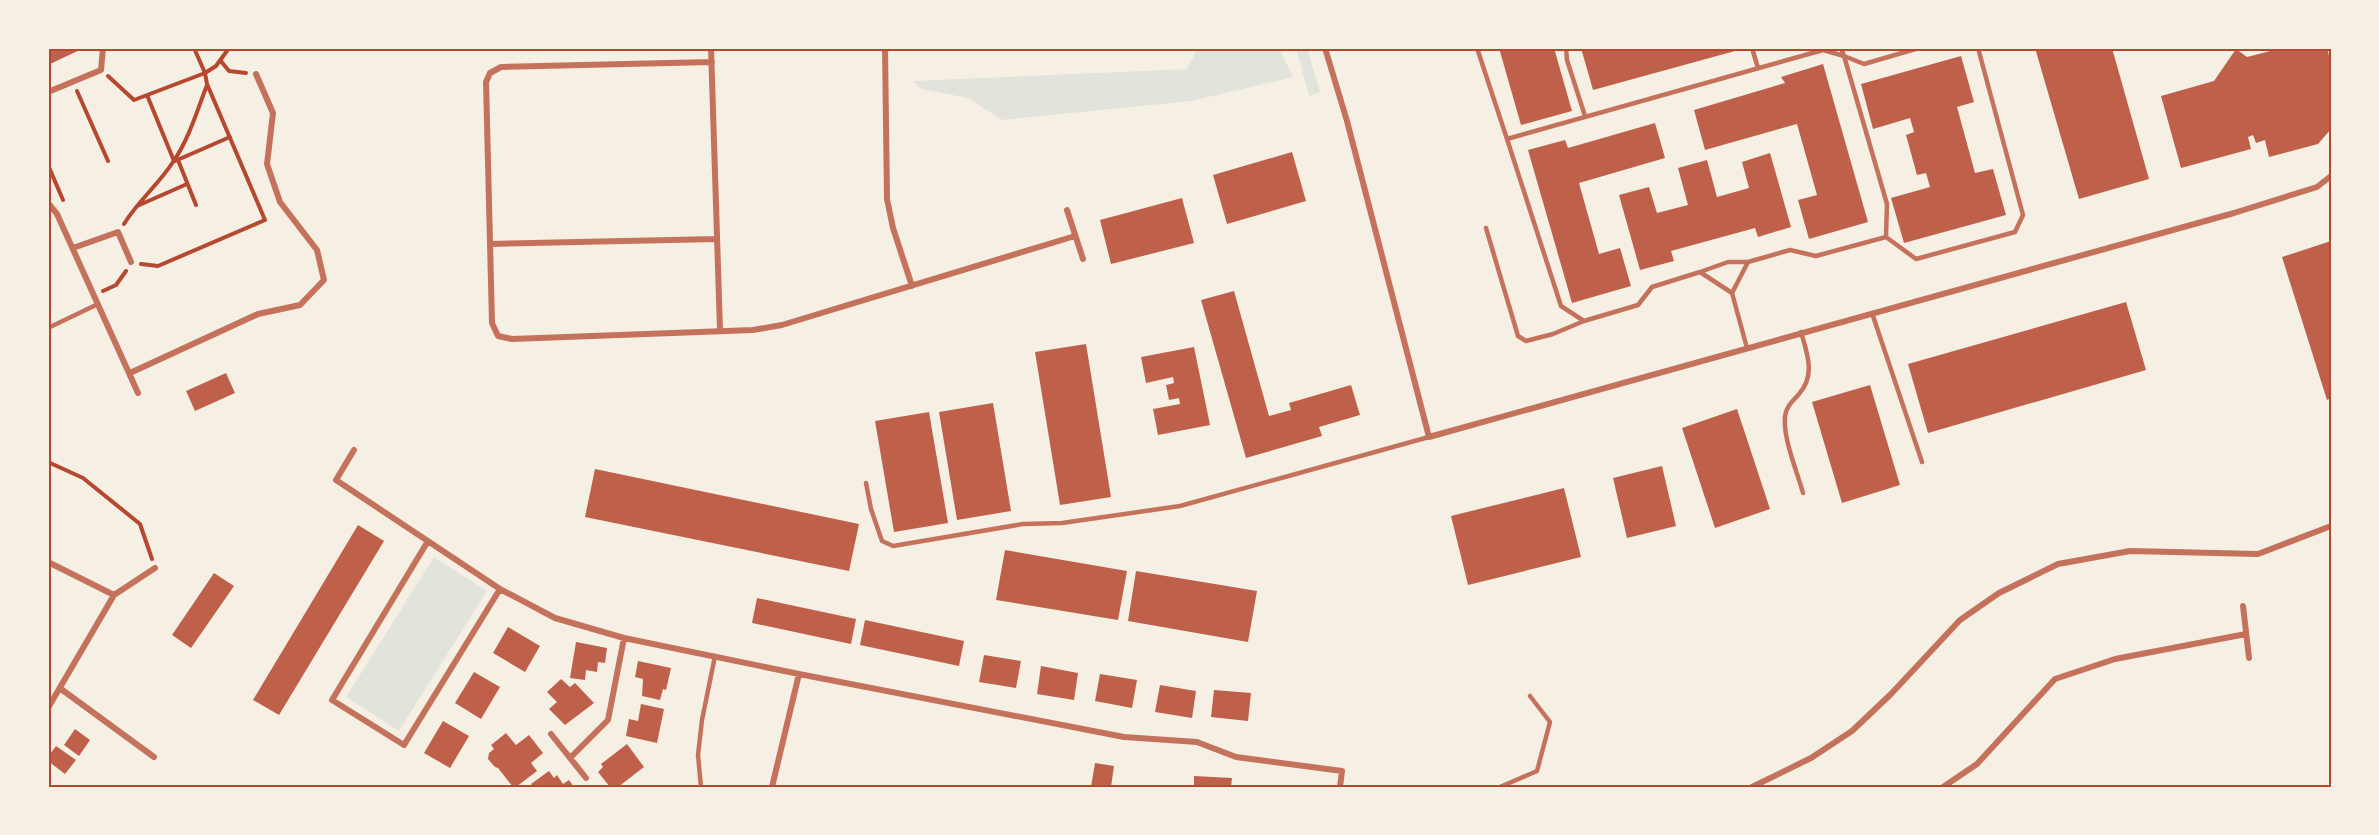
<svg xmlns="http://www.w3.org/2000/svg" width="2379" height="835" font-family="Karla,sans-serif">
<rect width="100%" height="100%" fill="#f6efe4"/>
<path fill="#e2e4dc" d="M 1198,48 L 1279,48 L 1293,77 L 1191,101 L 1002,120 L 968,98 L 921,89 L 913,81 L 1187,69 Z
M 1296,48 L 1307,48 L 1320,92 L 1309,96 Z
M 434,557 L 487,591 L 399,731 L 346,697 Z"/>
<path fill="#bf614a" d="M 48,48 L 84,48 L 48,65 Z
M 1499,48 L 1554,48 L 1572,111 L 1521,125 Z
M 1581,48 L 1734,48 L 1735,51 L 1593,90 Z
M 2035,48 L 2112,48 L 2149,179 L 2079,199 Z
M 2282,48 L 2327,48 L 2331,63 L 2331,129 L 2318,144 L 2269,157 L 2265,140 L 2256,143 L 2253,135 L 2248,137 L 2251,149 L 2181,168 L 2161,96 L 2214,81 L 2236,49 L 2247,57 Z
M 1961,56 L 1974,102 L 1957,107 L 1975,173 L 1993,169 L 2006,215 L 1904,243 L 1891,198 L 1930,187 L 1926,173 L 1917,175 L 1906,135 L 1914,132 L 1910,118 L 1873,129 L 1861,84 Z
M 1823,64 L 1868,222 L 1809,239 L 1798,200 L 1817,195 L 1797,124 L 1705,150 L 1694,110 L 1785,83 L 1781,77 Z
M 1655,123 L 1665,158 L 1579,183 L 1599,254 L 1620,248 L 1631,286 L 1572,303 L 1528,150 L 1565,140 L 1568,148 Z
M 1292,152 L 1306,201 L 1227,224 L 1213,175 Z
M 1770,153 L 1791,227 L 1758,237 L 1755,228 L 1671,251 L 1674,261 L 1640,270 L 1619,195 L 1649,187 L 1657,213 L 1688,205 L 1678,168 L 1707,160 L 1717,197 L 1749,188 L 1742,162 Z
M 1182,198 L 1194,243 L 1111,264 L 1100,220 Z
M 2331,241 L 2331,398 L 2327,400 L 2282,257 Z
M 1234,291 L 1269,416 L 1291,410 L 1289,403 L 1351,385 L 1360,415 L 1319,427 L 1322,436 L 1246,458 L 1201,300 Z
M 2126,302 L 2146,370 L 1928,433 L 1908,364 Z
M 1086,344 L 1111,497 L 1060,505 L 1035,352 Z
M 1194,347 L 1210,425 L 1158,435 L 1153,409 L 1180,404 L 1179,398 L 1169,400 L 1166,385 L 1174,383 L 1173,377 L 1146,383 L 1141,357 Z
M 226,373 L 235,393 L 195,411 L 186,391 Z
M 1870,385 L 1900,485 L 1842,503 L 1812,402 Z
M 993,403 L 1011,511 L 957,520 L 939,412 Z
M 1737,409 L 1770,509 L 1715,528 L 1682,428 Z
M 929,412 L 948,523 L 894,532 L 875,421 Z
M 1662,466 L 1676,526 L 1627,538 L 1613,478 Z
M 595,469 L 859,524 L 849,571 L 585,517 Z
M 1564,488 L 1581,557 L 1468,585 L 1451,516 Z
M 358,525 L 384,541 L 279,715 L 253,700 Z
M 1005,550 L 1127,571 L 1118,620 L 996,600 Z
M 1136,571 L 1257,591 L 1248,642 L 1128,621 Z
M 214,573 L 234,586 L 191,648 L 172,635 Z
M 757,598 L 856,619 L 851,644 L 752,623 Z
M 865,620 L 964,641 L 959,666 L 860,645 Z
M 508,627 L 540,646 L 525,672 L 493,653 Z
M 576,642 L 607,648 L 605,663 L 598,662 L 597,672 L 586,670 L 585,680 L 570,678 Z
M 984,655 L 1021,661 L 1016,688 L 979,682 Z
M 638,661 L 671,668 L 666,690 L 663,689 L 660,700 L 642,696 L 643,679 L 635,677 Z
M 1041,666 L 1078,673 L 1074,700 L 1037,694 Z
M 474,672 L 500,687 L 481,719 L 455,703 Z
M 1100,674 L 1137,680 L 1132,708 L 1095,701 Z
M 561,679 L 570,687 L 575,683 L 594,703 L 565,725 L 549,709 L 557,702 L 547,692 Z
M 1160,685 L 1196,691 L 1192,718 L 1155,712 Z
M 1214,690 L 1251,693 L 1248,721 L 1211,717 Z
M 641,704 L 664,709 L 657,743 L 626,736 L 629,719 L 638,721 Z
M 443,721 L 469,736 L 450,768 L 424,753 Z
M 75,729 L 90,740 L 79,756 L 64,745 Z
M 506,733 L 516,745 L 529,735 L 543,753 L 531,763 L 537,771 L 516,787 L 513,787 L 498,768 L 495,767 L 488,759 L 489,753 L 494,749 L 491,745 Z
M 627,744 L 644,767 L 618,787 L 610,787 L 598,772 L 603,767 L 601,764 Z
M 56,746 L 76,760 L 65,774 L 48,761 L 48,757 Z
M 1095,763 L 1114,766 L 1111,787 L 1091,787 Z
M 549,771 L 554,778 L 557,775 L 563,784 L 569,780 L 574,787 L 533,787 L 531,784 Z
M 1194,776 L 1232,778 L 1231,787 L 1194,787 Z"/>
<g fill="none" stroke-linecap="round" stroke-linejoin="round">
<path stroke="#b5482f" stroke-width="4" d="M 220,60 L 229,71 L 246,73
M 108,76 L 134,100 L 205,73 L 216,66 L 229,48
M 77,91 L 108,161
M 147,95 L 174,161
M 178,160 L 196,205
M 175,161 L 230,137
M 48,165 L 63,200
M 137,206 L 187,184
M 124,224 C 138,201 159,184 173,162 C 189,139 197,111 207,85
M 141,264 L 158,266 L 265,220 L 207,84 L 205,73 L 194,48
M 103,291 L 116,285 L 126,271
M 48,462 L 83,478 L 140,524 L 152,559"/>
<path stroke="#c5725c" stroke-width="4.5" d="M 1477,48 L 1507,139
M 1566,48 L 1567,60 L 1585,116
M 1752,48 L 1758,68
M 1841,48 L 1844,56 L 1864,64 L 1919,48
M 1486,228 L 1518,336 L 1526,341 L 1553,334 L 1584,321
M 1886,237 L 1916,259 L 2015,232 L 2023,215 L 1978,48
M 1700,272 L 1728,262 L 1748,262
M 1732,293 L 1748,262 L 1790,250 L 1816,256 L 1886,237 L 1887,204 L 1844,56 L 1823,50 L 1507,139 L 1561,306 L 1584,321 L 1638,305 L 1652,287 L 1700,272 L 1732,293 L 1747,348
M 1872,313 L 1922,462
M 48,328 L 98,304
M 1801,332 C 1807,353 1816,375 1799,394 C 1793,401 1786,406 1785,417 C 1783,439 1797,471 1803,493
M 866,483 L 871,509 L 882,541 L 893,546 L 1023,524 L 1062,523 L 1180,506 L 1429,437
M 701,787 L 698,755 L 702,720 L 715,656
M 1500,787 L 1537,771 L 1550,722 L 1530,696"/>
<path stroke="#c5725c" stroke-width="6" d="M 711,48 L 720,330
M 885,48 L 887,199 L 893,228 L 912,286
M 1325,48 L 1347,121 L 1429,437 L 2234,213 L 2317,187 L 2331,176
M 712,62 L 501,67 L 490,73 L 486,82 L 492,323 L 498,336 L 512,339 L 753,330 L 782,325 L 1075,236
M 48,92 L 101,70 L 103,48
M 48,203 L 57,214 L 138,393
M 1067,210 L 1083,259
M 490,244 L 717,239
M 73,248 L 118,232 L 131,262
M 130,373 L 258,314 L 300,305 L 324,280 L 317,250 L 280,202 L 267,164 L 273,113 L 256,74
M 354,450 L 336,480 L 500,589 L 555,618 L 624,638 L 799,674 L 1124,737 L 1197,742 L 1236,757 L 1342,771 L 1340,787
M 428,541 L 332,700 L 404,745 L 500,589
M 48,562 L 114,595
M 2243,606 L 2249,658
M 61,689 L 154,757
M 48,708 L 114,595 L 155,568
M 551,734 L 586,778
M 571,757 L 608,720 L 624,638
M 772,787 L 799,674
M 1752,787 L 1811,758 L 1852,731 L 1891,694 L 1960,620 L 1999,593 L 2058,564 L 2130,551 L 2258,554 L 2331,526
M 1943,787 L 1977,764 L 2055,679 L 2115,659 L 2246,634"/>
</g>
<rect width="2379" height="835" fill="none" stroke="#f6efe4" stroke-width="99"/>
<rect x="50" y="50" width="2280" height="736" fill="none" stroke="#b5482f" stroke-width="2"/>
</svg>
